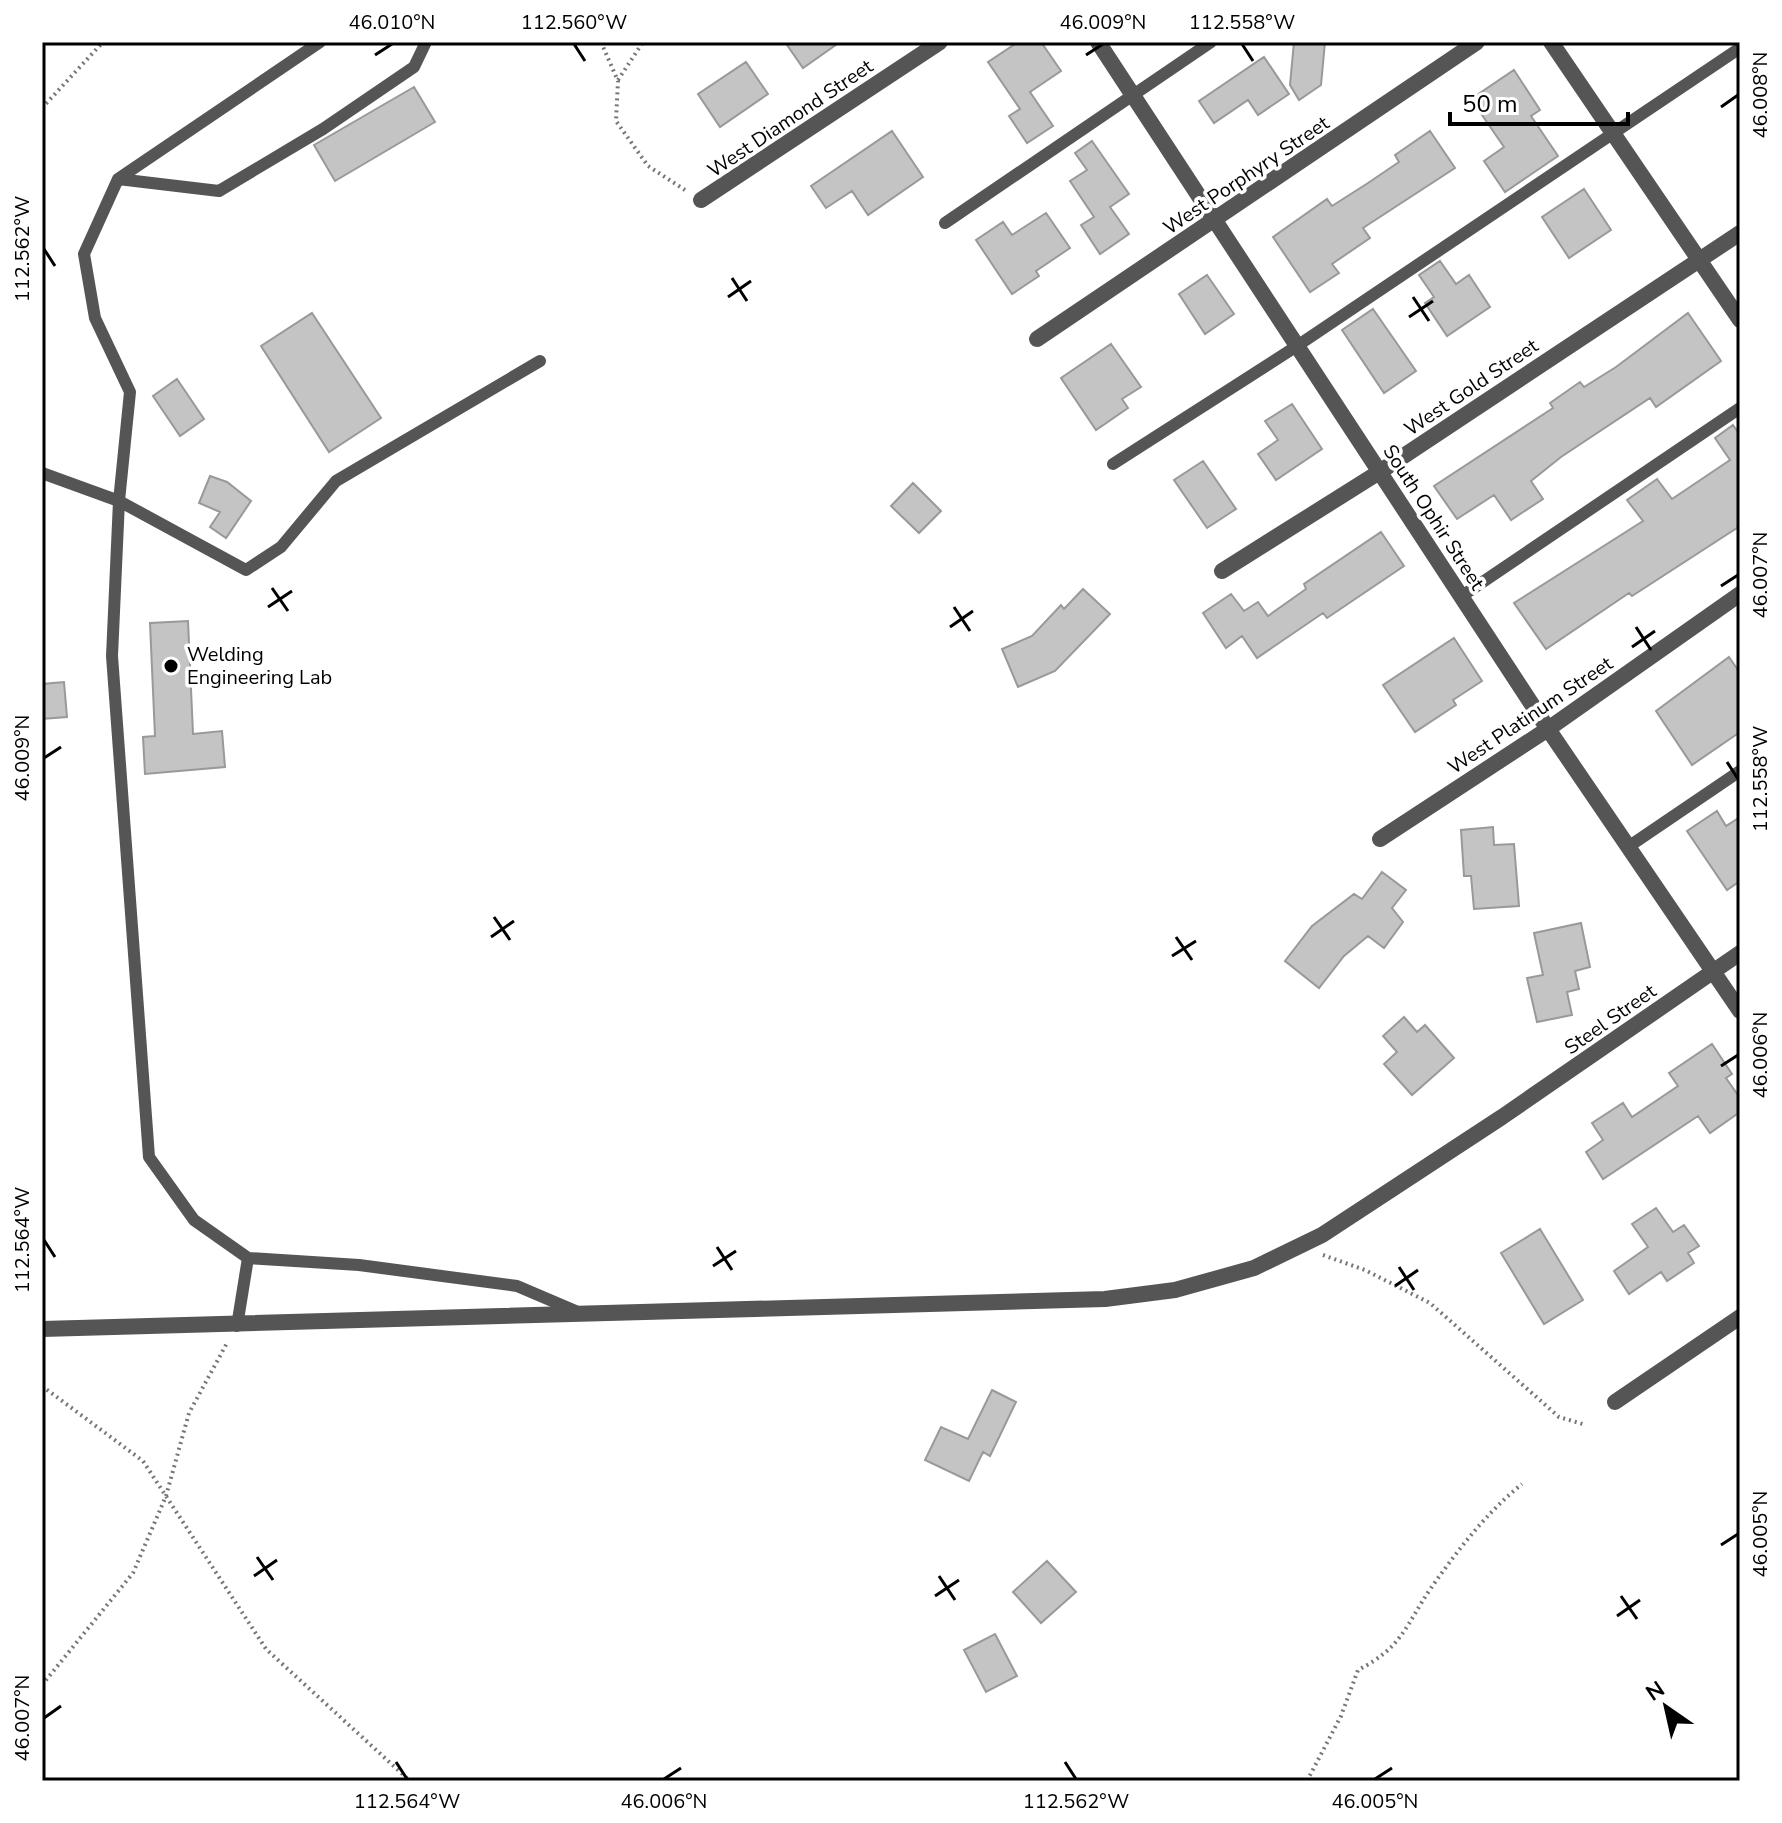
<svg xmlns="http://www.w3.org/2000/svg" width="1782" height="1823" font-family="'Nunito Sans',sans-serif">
<rect width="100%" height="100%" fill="#fff"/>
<path fill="#c4c4c4" stroke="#999" stroke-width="2" d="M 785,42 L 840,42 L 803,68 Z
M 1018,42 L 1041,42 L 1061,71 L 1030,92 L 1053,126 L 1027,143 L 1009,116 L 1020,109 L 988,62 Z
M 1294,42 L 1325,42 L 1321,85 L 1299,100 L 1290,85 Z
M 1264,57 L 1289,94 L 1258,115 L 1248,100 L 1214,123 L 1199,101 Z
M 746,62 L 768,94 L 720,127 L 698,94 Z
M 1514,70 L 1540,110 L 1531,116 L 1558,156 L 1505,192 L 1484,161 L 1504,147 L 1471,99 Z
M 414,87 L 435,122 L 335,181 L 314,145 Z
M 892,131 L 923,177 L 868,215 L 852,191 L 826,208 L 811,186 Z
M 1430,131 L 1455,168 L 1363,228 L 1370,238 L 1332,264 L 1339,273 L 1310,292 L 1273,237 L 1327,199 L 1332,206 L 1368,183 L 1399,162 L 1395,155 Z
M 1092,141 L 1129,194 L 1110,207 L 1129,234 L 1100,254 L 1081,225 L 1094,217 L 1070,181 L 1087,170 L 1075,153 Z
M 1584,189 L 1611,230 L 1569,258 L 1542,217 Z
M 1046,213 L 1070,248 L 1036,271 L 1039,276 L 1012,294 L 976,240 L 1003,222 L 1012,235 Z
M 1440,261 L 1456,284 L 1469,275 L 1490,307 L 1447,336 L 1425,303 L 1434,297 L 1419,275 Z
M 1207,275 L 1234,314 L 1205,334 L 1179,294 Z
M 1373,309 L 1416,371 L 1384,393 L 1342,330 Z
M 312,313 L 381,418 L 329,452 L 261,346 Z
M 1688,313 L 1721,361 L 1656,407 L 1650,398 L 1561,457 L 1531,481 L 1543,499 L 1511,520 L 1494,495 L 1457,519 L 1434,486 L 1553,408 L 1550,403 L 1580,382 L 1584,387 L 1616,367 Z
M 1111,344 L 1141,387 L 1122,399 L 1128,408 L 1096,430 L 1061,378 Z
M 177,379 L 204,419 L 180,436 L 153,396 Z
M 1292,404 L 1322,449 L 1276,480 L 1258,454 L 1278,440 L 1265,421 Z
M 1733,425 L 1740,435 L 1740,526 L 1632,596 L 1629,593 L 1546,649 L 1514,603 L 1643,521 L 1627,500 L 1657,479 L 1672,499 L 1730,460 L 1715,438 Z
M 1203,461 L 1236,509 L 1207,528 L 1174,480 Z
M 210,476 L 227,482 L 251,501 L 226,538 L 210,527 L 220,512 L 199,503 Z
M 913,483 L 941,511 L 919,533 L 891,506 Z
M 1381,532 L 1404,566 L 1327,618 L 1323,613 L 1257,658 L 1242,636 L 1226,648 L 1203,613 L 1231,594 L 1244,611 L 1258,602 L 1268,616 L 1306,589 L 1304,584 Z
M 1083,589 L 1110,614 L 1055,671 L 1018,687 L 1002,649 L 1032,636 L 1061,605 L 1064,609 Z
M 188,621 L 193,734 L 222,731 L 225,767 L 145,774 L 143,737 L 155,736 L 150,623 Z
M 1454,638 L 1482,681 L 1453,700 L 1456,705 L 1415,732 L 1383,685 Z
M 1729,657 L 1740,673 L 1740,732 L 1692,765 L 1656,711 Z
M 64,682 L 67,717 L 42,719 L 42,684 Z
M 1717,811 L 1726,826 L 1740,817 L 1740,881 L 1727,890 L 1687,831 Z
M 1493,827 L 1494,845 L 1514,844 L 1519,906 L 1474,909 L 1471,876 L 1464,876 L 1461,830 Z
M 1382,872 L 1406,890 L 1392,908 L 1403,922 L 1384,948 L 1368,936 L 1344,956 L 1319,988 L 1285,961 L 1312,926 L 1354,894 L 1362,899 Z
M 1581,923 L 1590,967 L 1575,971 L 1579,989 L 1567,992 L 1572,1015 L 1537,1022 L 1527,978 L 1543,975 L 1534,933 Z
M 1404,1017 L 1417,1032 L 1425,1025 L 1454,1058 L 1412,1095 L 1384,1064 L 1397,1052 L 1383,1036 Z
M 1712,1044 L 1732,1074 L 1726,1078 L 1740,1098 L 1740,1112 L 1710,1133 L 1698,1116 L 1603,1179 L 1586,1152 L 1603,1140 L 1592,1123 L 1623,1103 L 1632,1117 L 1678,1086 L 1669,1073 Z
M 1656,1208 L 1673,1232 L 1684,1225 L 1699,1246 L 1688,1253 L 1694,1263 L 1667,1281 L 1661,1272 L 1629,1294 L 1614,1271 L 1648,1247 L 1632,1224 Z
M 1540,1229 L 1583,1300 L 1544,1324 L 1501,1253 Z
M 992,1390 L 1016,1402 L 990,1456 L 983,1452 L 969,1481 L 925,1460 L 941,1427 L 968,1439 Z
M 1047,1561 L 1076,1592 L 1041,1623 L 1013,1592 Z
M 995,1634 L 1017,1676 L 986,1692 L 964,1650 Z"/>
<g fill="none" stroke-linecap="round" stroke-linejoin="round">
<path stroke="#777" stroke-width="4" stroke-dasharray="2 4" stroke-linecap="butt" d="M 601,42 L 618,81 L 616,121 L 648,166 L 685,190
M 618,80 L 643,42
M 42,108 L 103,42
M 1323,1255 L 1365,1270 L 1430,1303 L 1559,1417 L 1586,1425
M 42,1386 L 143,1461 L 266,1649 L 410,1781
M 42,1685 L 133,1573 L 166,1496 L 189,1413 L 227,1343
M 1307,1781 L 1341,1716 L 1358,1670 C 1403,1647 1405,1626 1431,1588 C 1458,1550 1486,1513 1522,1484"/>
<path stroke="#555" stroke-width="12" d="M 320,42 L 118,179 L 84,254 L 95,318 L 130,392 L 119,501 L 246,570 L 281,547 L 336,481 L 540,361
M 118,179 L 219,191 L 323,129 L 414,67 L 426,42
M 945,223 L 1211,42
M 1113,464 L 1297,346 L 1740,48
M 42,473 L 119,501 L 112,656 L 149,1157 L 194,1220 L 248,1258 L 237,1326
M 1462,596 L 1740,408
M 1628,847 L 1740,771
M 248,1258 L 359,1265 L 517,1286 L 578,1312"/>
<path stroke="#555" stroke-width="16" d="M 1098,42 L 1548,729 L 1740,1011
M 1551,42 L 1740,320
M 701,200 L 940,42
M 1037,339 L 1477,42
M 1222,571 L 1381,471 L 1740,233
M 1380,839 L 1548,729 L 1740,594
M 42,1329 L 1105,1299 L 1175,1290 L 1254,1268 L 1322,1235 L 1502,1117 L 1740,953
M 1615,1402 L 1740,1317"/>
</g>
<path fill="none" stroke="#000" stroke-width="3" d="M 574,44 L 585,61M 1242,44 L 1253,61M 375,55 L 392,44M 1086,55 L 1103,44M 1721,107 L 1738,95M 44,249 L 55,266M 732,278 L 747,301M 728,297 L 751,281M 1413,297 L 1429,321M 1409,317 L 1433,301M 1721,586 L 1738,575M 272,588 L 288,611M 268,607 L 292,591M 954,607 L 970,631M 950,627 L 973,611M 1636,627 L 1651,650M 1632,647 L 1655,631M 44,758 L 61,747M 1727,762 L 1738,779M 494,917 L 510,940M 491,937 L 514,921M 1176,937 L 1192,960M 1172,956 L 1196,941M 1721,1066 L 1738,1055M 44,1240 L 55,1257M 717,1247 L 732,1270M 713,1266 L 736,1251M 1399,1267 L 1414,1290M 1395,1286 L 1418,1270M 1721,1545 L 1738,1534M 257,1557 L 273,1580M 254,1576 L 277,1560M 939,1576 L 955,1600M 935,1596 L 959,1580M 1621,1596 L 1637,1619M 1617,1616 L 1640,1600M 44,1718 L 61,1706M 396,1762 L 407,1779M 1065,1762 L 1076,1779M 664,1779 L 681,1768M 1375,1779 L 1392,1768"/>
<circle fill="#000" stroke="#fff" stroke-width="3" cx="171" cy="666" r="8"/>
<g text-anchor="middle" stroke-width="7" stroke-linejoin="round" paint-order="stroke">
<g font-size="20" fill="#000" stroke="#fff">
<text transform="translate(790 118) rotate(-34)" y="7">West Diamond Street</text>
<text transform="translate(1246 175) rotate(-34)" y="7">West Porphyry Street</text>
<text transform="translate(1471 387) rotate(-34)" y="7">West Gold Street</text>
<text transform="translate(1434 517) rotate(57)" y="7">South Ophir Street</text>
<text transform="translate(1530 715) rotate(-34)" y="7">West Platinum Street</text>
<text transform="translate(1610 1019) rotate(-35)" y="7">Steel Street</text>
</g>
<g font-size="20" fill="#000" stroke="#fff" text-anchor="start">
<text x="187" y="661">Welding<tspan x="187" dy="23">Engineering Lab</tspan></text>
</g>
</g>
<rect width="1782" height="1823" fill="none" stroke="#ffffff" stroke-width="88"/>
<g transform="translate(1666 1707) rotate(326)" stroke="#ffffff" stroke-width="6" paint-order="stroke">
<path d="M0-6L14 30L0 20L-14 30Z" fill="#000000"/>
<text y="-12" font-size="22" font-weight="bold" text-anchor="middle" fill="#000000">N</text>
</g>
<path d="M1450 112v12h178v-12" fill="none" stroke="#000000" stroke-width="4"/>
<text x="1462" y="112" font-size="24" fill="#000000" stroke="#ffffff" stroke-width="6" paint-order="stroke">50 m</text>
<rect x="44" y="44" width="1694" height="1735" fill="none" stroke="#000" stroke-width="3"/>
<g font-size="20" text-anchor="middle" fill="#000">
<text x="392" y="29">46.010°N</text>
<text x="574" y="29">112.560°W</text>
<text x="1103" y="29">46.009°N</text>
<text x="1242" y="29">112.558°W</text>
<text transform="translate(1760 95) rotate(-90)" y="7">46.008°N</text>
<text transform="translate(22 249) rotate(-90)" y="7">112.562°W</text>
<text transform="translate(1760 575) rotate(-90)" y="7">46.007°N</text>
<text transform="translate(22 758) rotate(-90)" y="7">46.009°N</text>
<text transform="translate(1760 779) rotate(-90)" y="7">112.558°W</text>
<text transform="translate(1760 1055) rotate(-90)" y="7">46.006°N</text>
<text transform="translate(22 1240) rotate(-90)" y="7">112.564°W</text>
<text transform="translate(1760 1534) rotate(-90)" y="7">46.005°N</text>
<text transform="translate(22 1718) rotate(-90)" y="7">46.007°N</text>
<text x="407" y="1808">112.564°W</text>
<text x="664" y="1808">46.006°N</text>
<text x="1076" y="1808">112.562°W</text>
<text x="1375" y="1808">46.005°N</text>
</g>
</svg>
